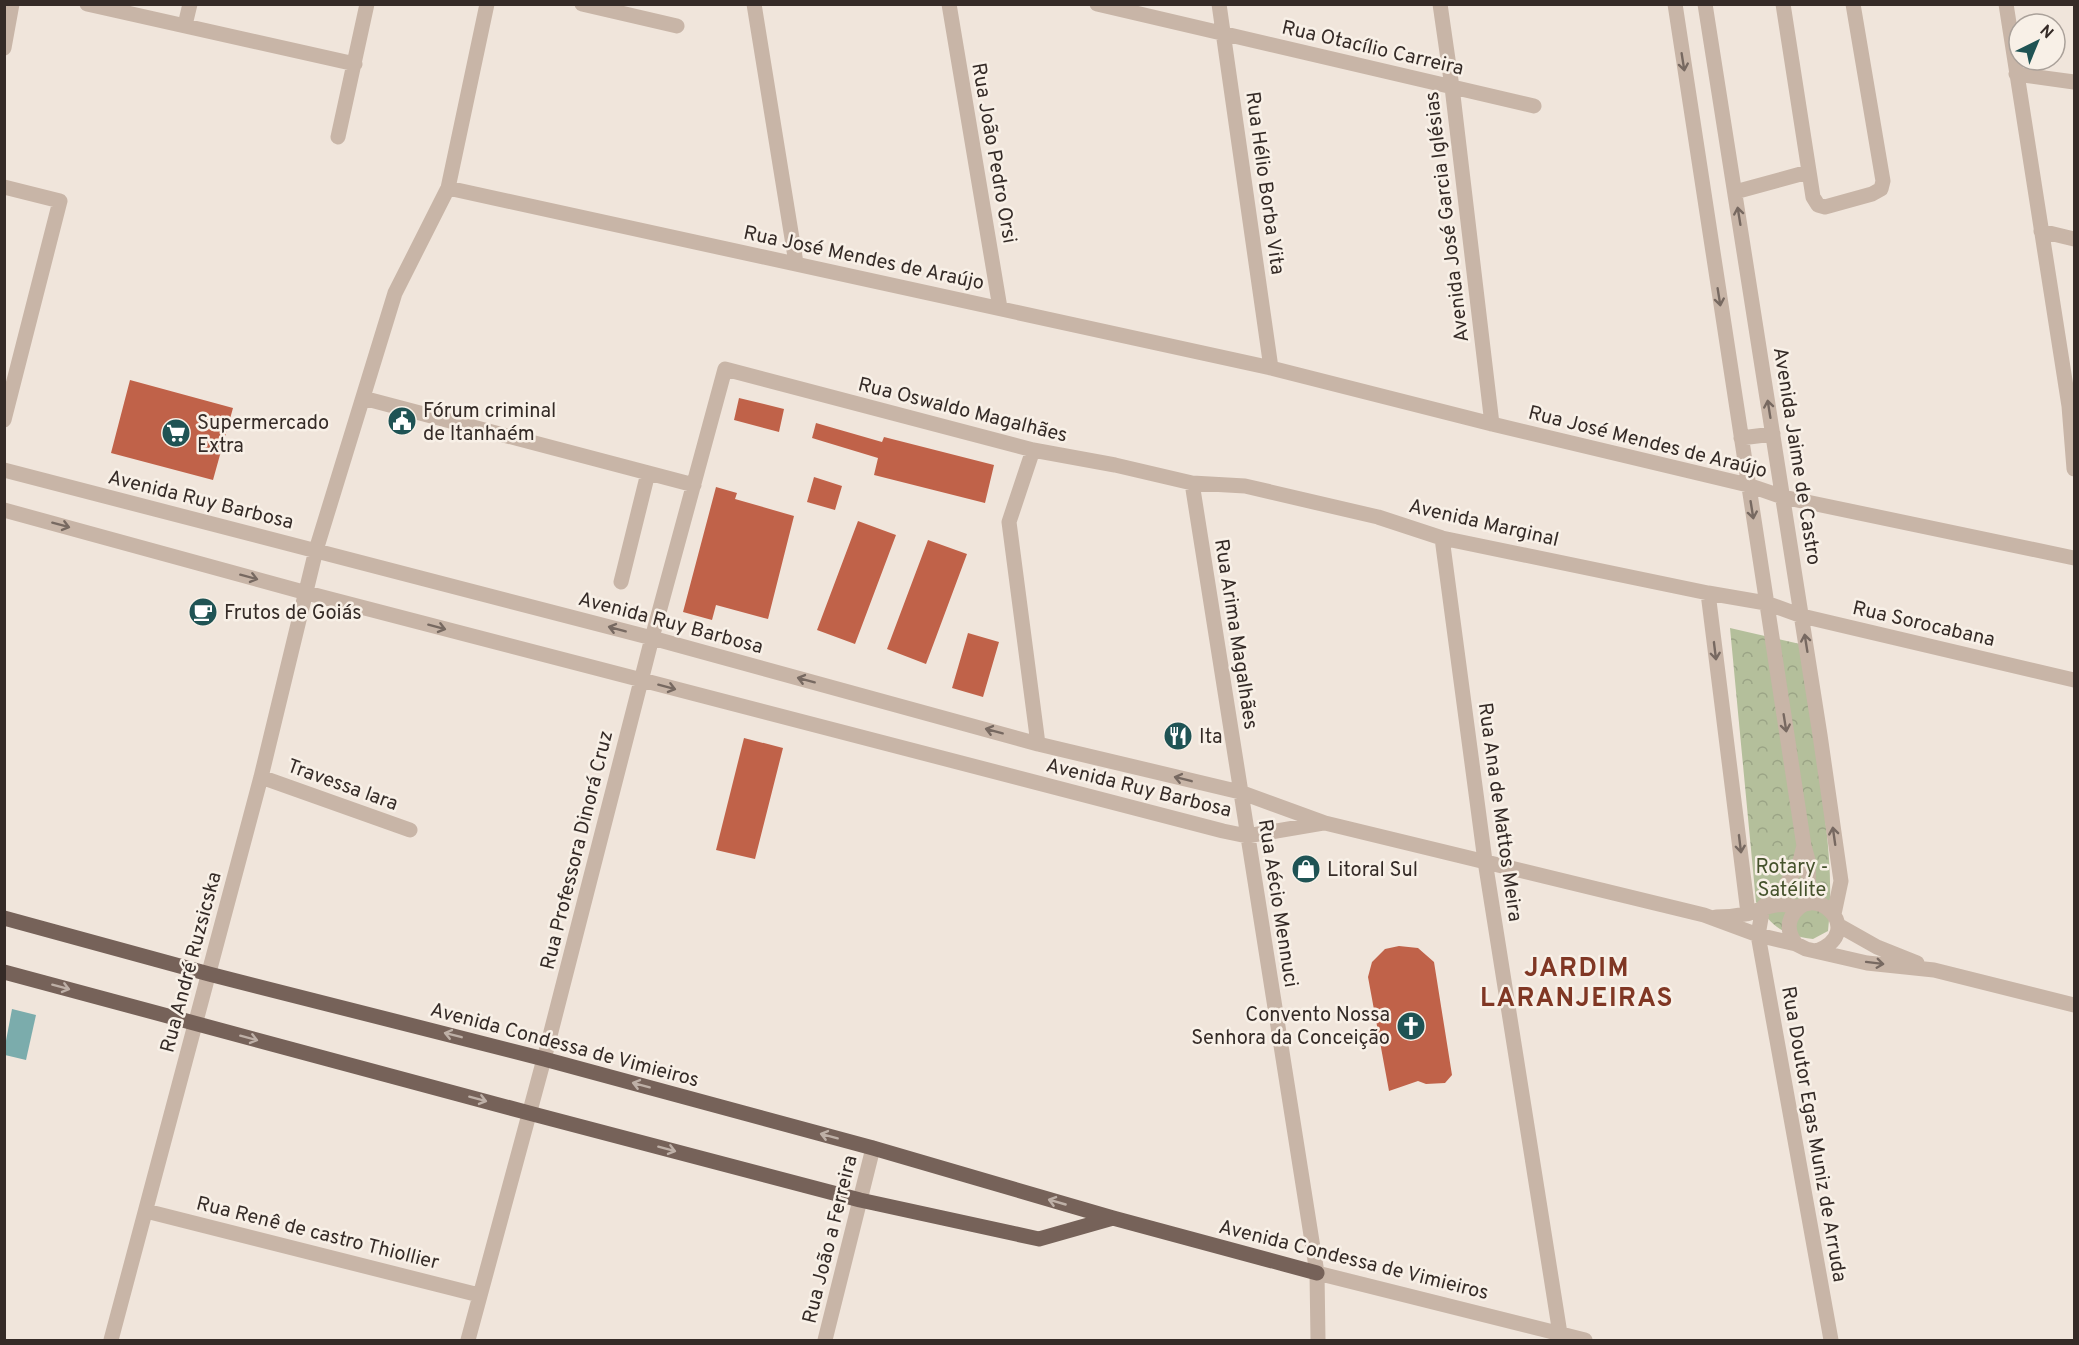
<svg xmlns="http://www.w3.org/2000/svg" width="2079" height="1345" font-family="Overpass,sans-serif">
<defs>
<pattern id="forest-crowns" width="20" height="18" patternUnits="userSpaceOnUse" patternTransform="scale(1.5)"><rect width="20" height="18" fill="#b4bf9b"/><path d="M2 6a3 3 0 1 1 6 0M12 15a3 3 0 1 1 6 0" fill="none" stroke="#9ba486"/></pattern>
</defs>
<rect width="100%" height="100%" fill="#f0e5db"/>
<path fill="url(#forest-crowns)" d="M 1730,628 L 1800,644 C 1809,705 1820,765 1826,826 C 1830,862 1832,895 1828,931 L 1813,939 C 1782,935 1772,927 1756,902 Z"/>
<path fill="#7bacac" d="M 12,1009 L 36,1015 L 26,1060 L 5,1055 L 5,1046 Z"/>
<path fill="#c06249" d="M 130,380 L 233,408 L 213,480 L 111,453 Z
M 739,398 L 784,409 L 779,432 L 734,420 Z
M 816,423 L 882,442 L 884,437 L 994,465 L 985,503 L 874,475 L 878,458 L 812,438 Z
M 814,477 L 842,486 L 835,510 L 807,502 Z
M 716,487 L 737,493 L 735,499 L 794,516 L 768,619 L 716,605 L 712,620 L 683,612 Z
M 858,521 L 896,535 L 855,644 L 817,630 Z
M 928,540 L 967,554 L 926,664 L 887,649 Z
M 968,633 L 999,642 L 983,697 L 952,688 Z
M 744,738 L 783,748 L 755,859 L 716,850 Z
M 1399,946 L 1418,948 L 1434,962 L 1452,1075 L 1445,1083 L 1426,1084 L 1418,1081 L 1389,1091 L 1368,977 L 1372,962 L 1385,949 Z"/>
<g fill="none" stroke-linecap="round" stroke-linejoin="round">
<path stroke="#c8b5a7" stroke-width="15" d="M 87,4 L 355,64
M 582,4 L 677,26
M 754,4 L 796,263
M 949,4 L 1000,308
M 1097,4 L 1534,106
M 1219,4 L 1271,368
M 1440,4 L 1452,87 L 1492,424
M 1675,4 L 1804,846 L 1808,860 L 1809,903
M 1705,4 L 1820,735 L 1841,881 L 1834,914
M 1783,4 L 1813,197 L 1818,205 L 1825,207 L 1872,194 L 1881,189 L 1883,181 L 1853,4
M 2006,4 L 2069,406 L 2074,469
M 185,25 L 190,4
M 4,48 L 12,4
M 2016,74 L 2074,82
M 338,137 L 367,4
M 4,187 L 60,201 L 4,420
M 448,188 L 1271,368 L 1492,424 L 1748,485 L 1783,497 L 2074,558
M 1735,192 L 1808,172
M 2041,231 L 2074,239
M 363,398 L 694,485
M 1741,438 L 1773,434
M 1033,450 L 1009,522 L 1038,744
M 4,470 L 652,638 L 1038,744 L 1240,792 L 1325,823 L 1704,915 L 1758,935 L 1796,944 L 1806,949 L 1867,963 L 1934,970 L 2074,1005
M 1192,483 L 1317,1273 L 1318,1340
M 4,510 L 307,593 L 1223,831 L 1247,836 L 1323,823
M 1442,538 L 1485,861 L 1561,1340
M 621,582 L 648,473
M 1708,593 L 1748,913
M 261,777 L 410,830
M 1804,846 L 1800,861 L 1785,887 L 1763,907 L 1758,935 L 1831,1340
M 1716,917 C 1726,917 1736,916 1746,914 C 1764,909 1779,899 1798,908
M 1838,925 L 1877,947 L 1917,963
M 1796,944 C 1790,936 1787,927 1791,918 C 1810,877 1869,930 1817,951
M 146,1211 L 479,1295
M 1317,1273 L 1585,1340
M 111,1340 L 261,777 L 316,550 L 395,293 L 448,188 L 487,4
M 468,1340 L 544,1059 L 652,638 L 725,369 L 1033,450 L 1115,465 L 1192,483 L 1245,486 L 1378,517 L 1442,538 L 1708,593 L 1766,603 L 1802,616 L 2074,680
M 825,1340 L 873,1148"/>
<path stroke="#766259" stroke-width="15" d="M 4,918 L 209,974 L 544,1059 L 873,1148 L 1113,1218 L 1317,1273
M 4,972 L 529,1113 L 860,1200 L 1039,1239 L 1113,1218"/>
</g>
<defs><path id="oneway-shaft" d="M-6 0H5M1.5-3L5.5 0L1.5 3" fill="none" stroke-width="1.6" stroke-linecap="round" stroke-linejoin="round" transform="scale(1.5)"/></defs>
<g stroke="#776961">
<use href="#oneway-shaft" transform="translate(1683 62) rotate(81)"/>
<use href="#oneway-shaft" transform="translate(1739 216) rotate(-99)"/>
<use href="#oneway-shaft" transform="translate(1719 297) rotate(81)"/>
<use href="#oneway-shaft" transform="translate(1769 409) rotate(-99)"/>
<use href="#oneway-shaft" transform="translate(1752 510) rotate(81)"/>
<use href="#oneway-shaft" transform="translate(61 525) rotate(15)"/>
<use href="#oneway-shaft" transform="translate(249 577) rotate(15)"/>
<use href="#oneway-shaft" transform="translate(437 627) rotate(15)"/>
<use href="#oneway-shaft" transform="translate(617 629) rotate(-165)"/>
<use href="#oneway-shaft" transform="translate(1806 643) rotate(-99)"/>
<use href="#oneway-shaft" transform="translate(1715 651) rotate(83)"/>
<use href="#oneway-shaft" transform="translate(806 680) rotate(-165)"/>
<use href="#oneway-shaft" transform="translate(667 687) rotate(15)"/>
<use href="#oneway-shaft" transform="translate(1785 723) rotate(81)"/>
<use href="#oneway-shaft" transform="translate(994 731) rotate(-165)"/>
<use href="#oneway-shaft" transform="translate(1183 779) rotate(-166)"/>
<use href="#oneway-shaft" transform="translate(1834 836) rotate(-98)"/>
<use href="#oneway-shaft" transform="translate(1740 844) rotate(83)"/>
<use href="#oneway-shaft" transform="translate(1875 963) rotate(7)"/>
</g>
<g stroke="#beb0a7">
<use href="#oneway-shaft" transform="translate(61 987) rotate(15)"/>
<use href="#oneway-shaft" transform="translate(453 1035) rotate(-166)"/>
<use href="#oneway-shaft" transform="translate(249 1038) rotate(15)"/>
<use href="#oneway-shaft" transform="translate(641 1085) rotate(-165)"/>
<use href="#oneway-shaft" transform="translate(478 1099) rotate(15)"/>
<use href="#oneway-shaft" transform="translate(829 1136) rotate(-165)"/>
<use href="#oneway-shaft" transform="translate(667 1149) rotate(15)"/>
<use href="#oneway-shaft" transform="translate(1057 1202) rotate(-164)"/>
</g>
<defs>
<g id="civic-disc" transform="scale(1.5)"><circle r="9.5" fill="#1f5354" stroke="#f8f0e7"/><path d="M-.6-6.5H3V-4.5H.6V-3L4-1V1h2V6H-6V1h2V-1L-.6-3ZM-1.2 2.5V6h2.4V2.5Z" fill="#fff"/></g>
<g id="supermarket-disc" transform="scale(1.5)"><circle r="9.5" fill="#1f5354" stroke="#f8f0e7"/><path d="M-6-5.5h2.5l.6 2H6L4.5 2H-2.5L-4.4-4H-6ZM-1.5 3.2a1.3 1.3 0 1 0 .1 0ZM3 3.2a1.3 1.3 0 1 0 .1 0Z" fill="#fff"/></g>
<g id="cafe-disc" transform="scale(1.5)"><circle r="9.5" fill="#1f5354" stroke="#f8f0e7"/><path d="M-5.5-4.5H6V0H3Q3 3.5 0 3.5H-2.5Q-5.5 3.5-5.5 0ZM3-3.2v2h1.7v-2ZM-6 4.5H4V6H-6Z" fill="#fff"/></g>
<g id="restaurant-disc" transform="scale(1.5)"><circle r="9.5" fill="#1f5354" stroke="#f8f0e7"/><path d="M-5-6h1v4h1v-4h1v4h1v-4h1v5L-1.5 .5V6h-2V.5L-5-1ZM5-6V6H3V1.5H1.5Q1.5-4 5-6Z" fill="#fff"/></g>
<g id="shop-disc" transform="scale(1.5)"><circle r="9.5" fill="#1f5354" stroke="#f8f0e7"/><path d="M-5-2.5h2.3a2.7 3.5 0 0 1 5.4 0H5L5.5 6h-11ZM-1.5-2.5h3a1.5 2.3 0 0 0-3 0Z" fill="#fff"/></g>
<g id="church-disc" transform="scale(1.5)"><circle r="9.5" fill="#1f5354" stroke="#f8f0e7"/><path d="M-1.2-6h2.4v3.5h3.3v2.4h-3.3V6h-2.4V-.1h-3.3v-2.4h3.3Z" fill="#fff"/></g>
</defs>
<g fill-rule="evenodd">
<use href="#civic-disc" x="402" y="421"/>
<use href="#supermarket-disc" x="176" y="433"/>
<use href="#cafe-disc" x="203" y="612"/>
<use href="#restaurant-disc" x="1178" y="736"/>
<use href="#shop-disc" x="1306" y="869"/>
<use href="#church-disc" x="1411" y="1026"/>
</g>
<g text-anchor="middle" stroke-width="5" stroke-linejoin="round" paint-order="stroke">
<g font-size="20" fill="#352b27" stroke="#f8f0e7">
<text transform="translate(1373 47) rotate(13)" y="7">Rua Otacílio Carreira</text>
<text transform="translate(995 153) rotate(80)" y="7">Rua João Pedro Orsi</text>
<text transform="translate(1266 183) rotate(82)" y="7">Rua Hélio Borba Vita</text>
<text transform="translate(1446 217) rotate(-97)" y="7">Avenida José Garcia Iglésias</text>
<text transform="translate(864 257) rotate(12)" y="7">Rua José Mendes de Araújo</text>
<text transform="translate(963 409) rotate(14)" y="7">Rua Oswaldo Magalhães</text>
<text transform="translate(1648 441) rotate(14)" y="7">Rua José Mendes de Araújo</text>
<text transform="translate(1798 456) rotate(81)" y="7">Avenida Jaime de Castro</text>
<text transform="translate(201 499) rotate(14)" y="7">Avenida Ruy Barbosa</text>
<text transform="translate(1484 522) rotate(13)" y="7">Avenida Marginal</text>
<text transform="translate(671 622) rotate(15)" y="7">Avenida Ruy Barbosa</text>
<text transform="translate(1924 623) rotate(13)" y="7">Rua Sorocabana</text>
<text transform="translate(1237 634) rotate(81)" y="7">Rua Arima Magalhães</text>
<text transform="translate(343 784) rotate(20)" y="7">Travessa Iara</text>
<text transform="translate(1139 787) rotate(14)" y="7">Avenida Ruy Barbosa</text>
<text transform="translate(1501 812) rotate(82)" y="7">Rua Ana de Mattos Meira</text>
<text transform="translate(576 850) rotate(-76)" y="7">Rua Professora Dinorá Cruz</text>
<text transform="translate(1279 903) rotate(81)" y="7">Rua Aécio Mennuci</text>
<text transform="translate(190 962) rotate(-75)" y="7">Rua André Ruzsicska</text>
<text transform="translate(565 1044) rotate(15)" y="7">Avenida Condessa de Vimieiros</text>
<text transform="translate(1815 1134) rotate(80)" y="7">Rua Doutor Egas Muniz de Arruda</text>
<text transform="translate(318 1232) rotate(14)" y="7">Rua Renê de castro Thiollier</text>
<text transform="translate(829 1239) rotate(-76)" y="7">Rua João a Ferreira</text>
<text transform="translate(1354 1259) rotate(14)" y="7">Avenida Condessa de Vimieiros</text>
</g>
<g font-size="20" fill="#352b27" stroke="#f8f0e7" text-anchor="start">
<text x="423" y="417">Fórum criminal<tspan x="423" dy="23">de Itanhaém</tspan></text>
<text x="197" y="429">Supermercado<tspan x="197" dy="23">Extra</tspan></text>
<text x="224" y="619">Frutos de Goiás</text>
<text x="1199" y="743">Ita</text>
<text x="1327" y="876">Litoral Sul</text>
<text x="1390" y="1021" text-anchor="end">Convento Nossa<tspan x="1390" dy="23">Senhora da Conceição</tspan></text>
</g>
<g font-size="20" fill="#45522c" stroke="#f8f0e7">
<text x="1792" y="873">Rotary -<tspan x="1792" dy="23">Satélite</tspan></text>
</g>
<g font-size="26" font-weight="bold" letter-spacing="1.5" fill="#803724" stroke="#f8f0e7">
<text x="1577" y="976">JARDIM<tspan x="1577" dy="30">LARANJEIRAS</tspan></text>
</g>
</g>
<rect width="2079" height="1345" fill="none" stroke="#352b27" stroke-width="12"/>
<g transform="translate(2037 42) rotate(43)"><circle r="28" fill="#f8f0e7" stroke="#aaa19a" stroke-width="1.5"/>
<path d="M0-4.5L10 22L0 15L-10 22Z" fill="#1f5354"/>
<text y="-9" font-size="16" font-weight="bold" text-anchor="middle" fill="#352b27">N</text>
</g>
</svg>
